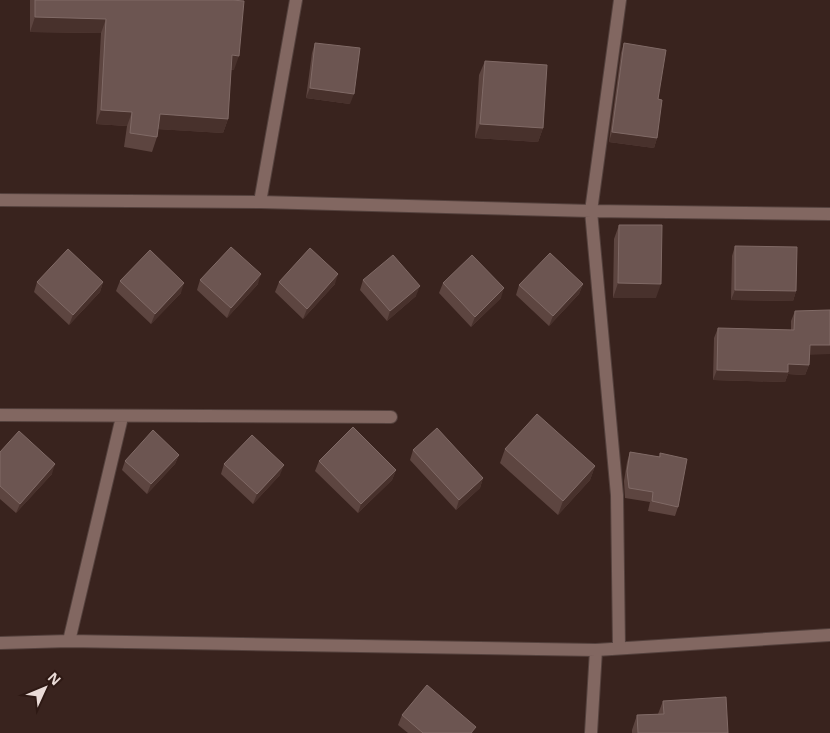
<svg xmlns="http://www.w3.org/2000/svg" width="830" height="733" font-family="'Noto Sans',sans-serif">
<rect width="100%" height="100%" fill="#39231e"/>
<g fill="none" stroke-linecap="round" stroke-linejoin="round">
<g stroke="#54413d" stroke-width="14">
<path id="minor" d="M 0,200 L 260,202 L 591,211 L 830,214
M 260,202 L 296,0
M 0,415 L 391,417
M 69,641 L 122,417
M 0,643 L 69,641 L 596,650 L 830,635
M 619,648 L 617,495 L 591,211 L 620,0
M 591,733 L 596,650"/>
</g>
<use href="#minor" stroke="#826761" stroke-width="12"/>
</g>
<path fill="#5d4540" d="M 30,0 L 232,0 L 234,70 L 231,70 L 228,119 L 223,133 L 158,129 L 157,137 L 152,152 L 124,147 L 127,126 L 96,124 L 101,33 L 30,32 Z
M 315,43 L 350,104 L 306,98 L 312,53 Z
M 624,43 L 658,99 L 657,138 L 654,148 L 609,142 L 621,53 Z
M 485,61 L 543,128 L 538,142 L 475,138 L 479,75 Z
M 619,225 L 656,298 L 613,298 L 614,239 Z
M 735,246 L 796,291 L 793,301 L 731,300 L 732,256 Z
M 200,280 L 258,284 L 227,318 L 197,290 Z
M 363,280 L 416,296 L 387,321 L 360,290 Z
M 120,281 L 181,293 L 151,324 L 116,291 Z
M 37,282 L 103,282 L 100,292 L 69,325 L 34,292 Z
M 279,282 L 335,284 L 303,319 L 275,292 Z
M 443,283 L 501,298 L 471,327 L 439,293 Z
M 583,284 L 579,294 L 549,326 L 516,295 L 519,285 Z
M 795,311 L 810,355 L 809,365 L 805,375 L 788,374 L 785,382 L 713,380 L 714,338 L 718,328 L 791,330 L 791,321 Z
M 505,449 L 595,466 L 590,480 L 558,515 L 500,463 Z
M 413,450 L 483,478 L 480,488 L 456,510 L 410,460 Z
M 0,452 L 52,474 L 16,513 L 0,499 Z
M 630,452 L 659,457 L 660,453 L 678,507 L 675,516 L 648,511 L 650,502 L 625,498 L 624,481 L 627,462 Z
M 179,455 L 175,464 L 147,494 L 122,470 L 125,461 Z
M 319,461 L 396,470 L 392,480 L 358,513 L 315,471 Z
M 224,464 L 280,475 L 253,504 L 221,474 Z
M 663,701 L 728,733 L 632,733 L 632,730 L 637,715 L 658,714 Z
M 402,715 L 474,733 L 408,733 L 398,725 Z"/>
<path fill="#48312c" d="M 35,17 L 106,19 L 101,33 L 30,32 Z
M 232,55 L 239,56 L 234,70 L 226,69 Z
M 310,88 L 354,94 L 350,104 L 306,98 Z
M 101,110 L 132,112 L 127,126 L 96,124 Z
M 160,114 L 228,119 L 223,133 L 155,129 Z
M 480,124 L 543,128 L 538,142 L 475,138 Z
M 612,132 L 657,138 L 654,148 L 609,142 Z
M 261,274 L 258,284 L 227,318 L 231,308 Z
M 338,274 L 335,284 L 303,319 L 307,309 Z
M 103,282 L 100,292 L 69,325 L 73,315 Z
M 184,283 L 181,293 L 151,324 L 155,314 Z
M 618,283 L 661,284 L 656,298 L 613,298 Z
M 583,284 L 579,294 L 549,326 L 553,316 Z
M 420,286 L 416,296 L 387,321 L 390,311 Z
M 504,288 L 501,298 L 471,327 L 475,317 Z
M 735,290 L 796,291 L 793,301 L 731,300 Z
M 810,345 L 830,345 L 830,354 L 806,355 Z
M 788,364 L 809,365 L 805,375 L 788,374 L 785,382 L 713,380 L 717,370 Z
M 179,455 L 175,464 L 147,494 L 151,484 Z
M 55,464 L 52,474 L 16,513 L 20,504 Z
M 284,465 L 280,475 L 253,504 L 257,494 Z
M 595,466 L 590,480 L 558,515 L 563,501 Z
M 396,470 L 392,480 L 358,513 L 361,504 Z
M 483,478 L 480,488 L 456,510 L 459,500 Z"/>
<path fill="#6c5551" stroke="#806a66" d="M 35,0 L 232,0 L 244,1 L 239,56 L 232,55 L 228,119 L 160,114 L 157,137 L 130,133 L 132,112 L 101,110 L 106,19 L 35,17 Z
M 315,43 L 360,48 L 354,94 L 310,88 Z
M 624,43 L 666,50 L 658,99 L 662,100 L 657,138 L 612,132 Z
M 485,61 L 547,65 L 543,128 L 480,124 Z
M 619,225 L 662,225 L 661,284 L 618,283 Z
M 735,246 L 797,247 L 796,291 L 735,290 Z
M 231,247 L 261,274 L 231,308 L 200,280 Z
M 310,248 L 338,274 L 307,309 L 279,282 Z
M 68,249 L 103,282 L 73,315 L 37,282 Z
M 150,250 L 184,283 L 155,314 L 120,281 Z
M 550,253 L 583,284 L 553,316 L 519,285 Z
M 393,255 L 420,286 L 390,311 L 363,280 Z
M 472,255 L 504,288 L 475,317 L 443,283 Z
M 830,310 L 830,345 L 810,345 L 809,365 L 788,364 L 788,372 L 717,370 L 718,328 L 794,330 L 795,311 Z
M 537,414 L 595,466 L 563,501 L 505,449 Z
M 353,427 L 396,470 L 361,504 L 319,461 Z
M 437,428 L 483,478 L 459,500 L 413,450 Z
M 153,430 L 179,455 L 151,484 L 125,461 Z
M 19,431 L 55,464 L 20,504 L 0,486 L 0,452 Z
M 252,435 L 284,465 L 257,494 L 224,464 Z
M 630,452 L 660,457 L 660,453 L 687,459 L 678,507 L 652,501 L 653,492 L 629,488 L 627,471 Z
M 427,685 L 476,727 L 471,733 L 423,733 L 402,715 Z
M 726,697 L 728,733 L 638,733 L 637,715 L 664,714 L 663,701 Z"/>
<g transform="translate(45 688) rotate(46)" stroke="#2e1914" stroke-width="4" paint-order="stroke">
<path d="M0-4L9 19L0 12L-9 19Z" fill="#eadbd7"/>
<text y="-8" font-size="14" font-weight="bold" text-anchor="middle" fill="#eadbd7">N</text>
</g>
</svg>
